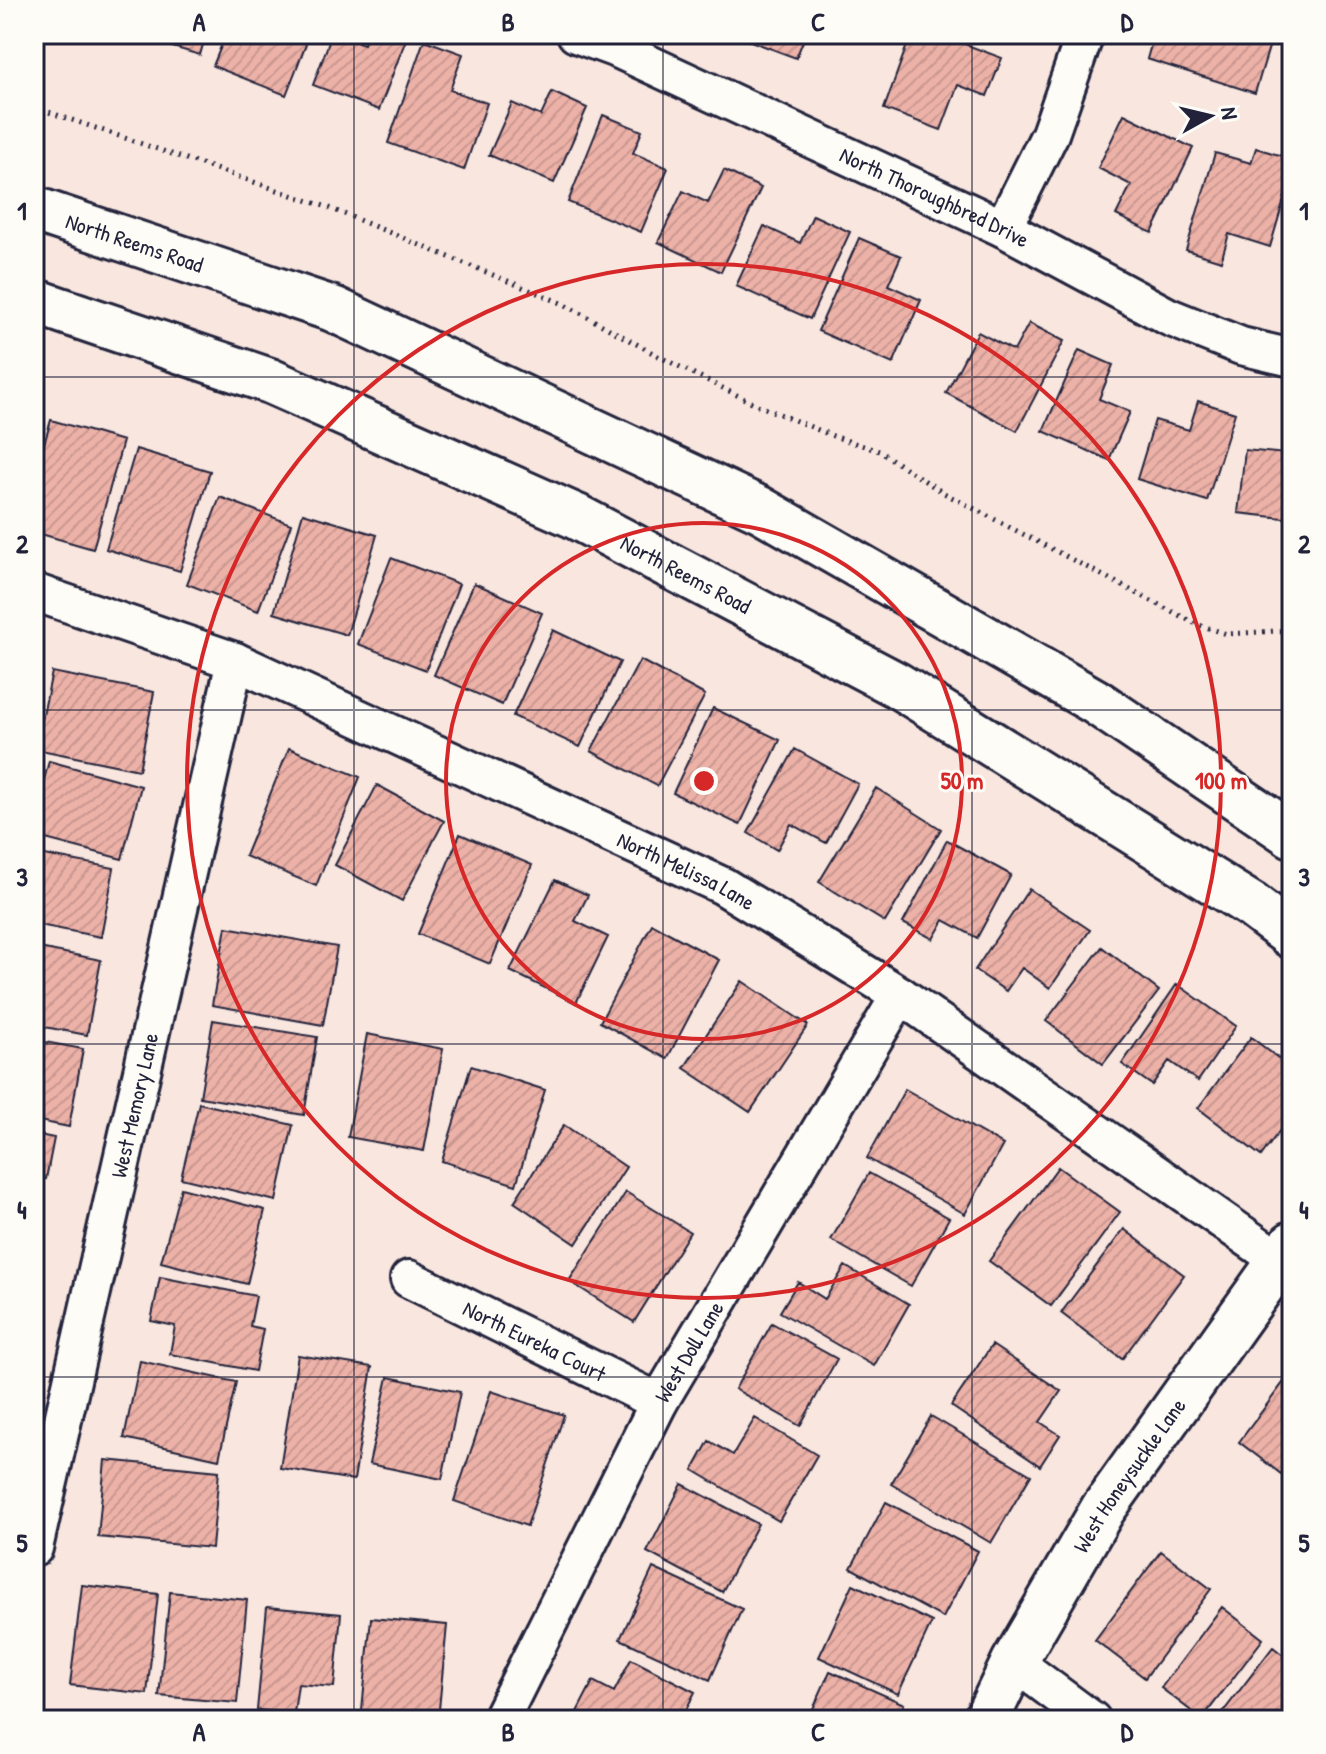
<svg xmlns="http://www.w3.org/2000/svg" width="1326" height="1754" font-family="'Patrick Hand',sans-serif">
<defs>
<pattern id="building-hatch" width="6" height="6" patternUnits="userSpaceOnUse" patternTransform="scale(2)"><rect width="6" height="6" fill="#ecb1a7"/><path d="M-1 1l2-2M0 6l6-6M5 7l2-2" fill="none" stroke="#ca9891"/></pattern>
</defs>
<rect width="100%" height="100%" fill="#f8e6df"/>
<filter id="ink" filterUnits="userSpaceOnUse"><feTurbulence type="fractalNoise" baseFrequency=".0125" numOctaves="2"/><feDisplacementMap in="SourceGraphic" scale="16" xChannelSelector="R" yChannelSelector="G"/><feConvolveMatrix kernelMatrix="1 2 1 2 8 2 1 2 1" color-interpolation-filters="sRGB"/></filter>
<g filter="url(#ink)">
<path fill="url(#building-hatch)" stroke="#22223b" stroke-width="2" d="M 128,34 L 206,34 L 200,55 Z
M 226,34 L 310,34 L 286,95 L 213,66 Z
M 332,34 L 364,44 L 367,34 L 408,34 L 379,110 L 313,85 Z
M 732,34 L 806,34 L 796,58 Z
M 911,34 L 938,34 L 1002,58 L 987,96 L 958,85 L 941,130 L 884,109 Z
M 1154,34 L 1273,34 L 1255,93 L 1147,59 Z
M 424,40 L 463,54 L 450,90 L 487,103 L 464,170 L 388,143 Z
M 552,92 L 587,108 L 554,183 L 489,155 L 512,103 L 541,116 Z
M 1124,114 L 1193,148 L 1152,233 L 1116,215 L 1131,185 L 1098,168 Z
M 603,115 L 642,131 L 633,153 L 668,168 L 641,232 L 568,202 Z
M 1256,148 L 1292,159 L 1292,172 L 1270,247 L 1229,234 L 1221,261 L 1186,250 L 1215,153 L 1251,163 Z
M 724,170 L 761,188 L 721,272 L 658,242 L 683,191 L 708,203 Z
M 813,215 L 850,232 L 810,319 L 736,286 L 764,226 L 800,243 Z
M 859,238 L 901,256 L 888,285 L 921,300 L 893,364 L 818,331 Z
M 1029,323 L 1064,341 L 1017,431 L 946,393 L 978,332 L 1014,351 Z
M 1079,350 L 1113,365 L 1099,399 L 1130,412 L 1109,460 L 1043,431 Z
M 1198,401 L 1235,413 L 1207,501 L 1137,479 L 1155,420 L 1189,430 Z
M 51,420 L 123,441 L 93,549 L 34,532 L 34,479 Z
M 1288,426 L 1292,426 L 1292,519 L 1238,513 L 1245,450 L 1285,454 Z
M 136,449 L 210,471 L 180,571 L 106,549 Z
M 220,497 L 291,524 L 258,611 L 187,584 Z
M 303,513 L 377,535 L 347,635 L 274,613 Z
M 391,558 L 459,584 L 426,670 L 358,644 Z
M 474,583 L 542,613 L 502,705 L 434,675 Z
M 553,630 L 620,662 L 580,747 L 513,716 Z
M 640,660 L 705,695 L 657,786 L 591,751 Z
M 52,672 L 154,692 L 139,770 L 36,749 Z
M 713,708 L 780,740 L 740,825 L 673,793 Z
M 289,748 L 360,777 L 316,886 L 245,856 Z
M 795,749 L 858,784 L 826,843 L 791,824 L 777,850 L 748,833 Z
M 49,761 L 141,786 L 122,859 L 34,836 L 34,818 Z
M 377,785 L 444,821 L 402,901 L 335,865 Z
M 876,788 L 941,829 L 885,922 L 819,882 Z
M 460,834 L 532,865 L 490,964 L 418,934 Z
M 947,840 L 1011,875 L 977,938 L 944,920 L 933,939 L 903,923 Z
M 34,853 L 114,868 L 101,937 L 34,924 Z
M 555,880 L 588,895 L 575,921 L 608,937 L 576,1003 L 510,971 Z
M 1029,889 L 1090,930 L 1050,988 L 1022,968 L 1006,991 L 975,970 Z
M 652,924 L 719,960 L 667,1059 L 600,1022 Z
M 226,927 L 337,947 L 323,1025 L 212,1005 Z
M 34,947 L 101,960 L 87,1035 L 34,1025 Z
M 1102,947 L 1159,991 L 1103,1064 L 1046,1021 Z
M 742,981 L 808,1025 L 750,1112 L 684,1068 Z
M 1177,984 L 1236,1026 L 1198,1081 L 1169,1061 L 1152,1085 L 1122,1064 Z
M 213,1020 L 317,1037 L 304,1115 L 200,1097 Z
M 367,1034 L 443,1049 L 424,1151 L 348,1137 Z
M 1251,1037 L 1292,1069 L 1292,1114 L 1261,1156 L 1198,1108 Z
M 34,1040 L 83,1049 L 69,1127 L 34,1120 Z
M 471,1066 L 545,1090 L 516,1185 L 442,1161 Z
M 905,1089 L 1003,1145 L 965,1214 L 867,1158 Z
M 199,1103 L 293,1125 L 276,1201 L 181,1178 Z
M 564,1125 L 626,1167 L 576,1244 L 514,1202 Z
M 34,1134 L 54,1138 L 46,1179 L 34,1177 Z
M 1058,1167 L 1120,1212 L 1051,1306 L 989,1261 Z
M 869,1173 L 949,1218 L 911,1286 L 831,1240 Z
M 181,1188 L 265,1210 L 247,1284 L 161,1262 Z
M 626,1192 L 690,1232 L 634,1322 L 569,1281 Z
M 1124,1229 L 1184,1275 L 1122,1359 L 1061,1313 Z
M 845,1266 L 909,1304 L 874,1366 L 780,1312 L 798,1282 L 825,1299 Z
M 160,1277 L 256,1296 L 250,1326 L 263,1329 L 255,1371 L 170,1354 L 175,1326 L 151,1321 Z
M 772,1323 L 837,1359 L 800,1426 L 735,1389 Z
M 992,1345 L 1061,1391 L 1040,1422 L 1060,1435 L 1040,1466 L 951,1406 Z
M 298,1355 L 372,1367 L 354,1480 L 280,1468 Z
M 140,1361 L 236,1382 L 219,1459 L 124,1438 Z
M 1292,1371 L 1292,1459 L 1281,1474 L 1239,1442 Z
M 388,1377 L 460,1392 L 442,1479 L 369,1464 Z
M 491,1391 L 564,1415 L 527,1526 L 454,1501 Z
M 931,1416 L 1031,1475 L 991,1543 L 891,1484 Z
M 755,1418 L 817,1455 L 779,1521 L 693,1470 L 709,1441 L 733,1455 Z
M 105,1460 L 219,1471 L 212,1548 L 98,1537 Z
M 682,1484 L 758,1524 L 722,1592 L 647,1552 Z
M 886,1502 L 978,1551 L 943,1618 L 851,1568 Z
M 1161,1551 L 1211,1589 L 1145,1678 L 1095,1640 Z
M 653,1568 L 742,1609 L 710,1680 L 620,1639 Z
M 853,1584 L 932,1622 L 898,1694 L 819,1657 Z
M 82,1585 L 158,1594 L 147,1694 L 70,1685 Z
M 170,1592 L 247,1600 L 237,1703 L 159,1696 Z
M 267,1607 L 341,1614 L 334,1687 L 298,1684 L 294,1713 L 257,1710 Z
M 1222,1607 L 1263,1639 L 1202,1719 L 1161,1688 Z
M 371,1618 L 447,1625 L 438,1720 L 361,1720 Z
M 1273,1647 L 1292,1662 L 1292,1714 L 1288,1720 L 1217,1720 Z
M 631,1659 L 695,1692 L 681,1720 L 592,1720 L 577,1712 L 593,1681 L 614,1692 Z
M 830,1671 L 904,1704 L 897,1720 L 808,1720 Z"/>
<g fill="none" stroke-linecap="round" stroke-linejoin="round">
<g stroke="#22223b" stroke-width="42">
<g id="minor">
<path id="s1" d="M 576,34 L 617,49 L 1003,228 L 1169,317 L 1241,346 L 1292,358"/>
<path d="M 1003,228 L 1050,134 L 1085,34"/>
<path id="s2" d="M 34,592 L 235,661 L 723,886 L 900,995 L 1292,1269"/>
<path id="s3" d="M 409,1279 L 659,1402"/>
<path id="s4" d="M 34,1548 L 235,661"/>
<path d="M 1014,1662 L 1092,1720"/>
<path id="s5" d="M 500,1720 L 659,1402 L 900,995"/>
</g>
</g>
<g stroke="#22223b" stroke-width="50">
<g id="tertiary">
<path id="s6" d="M 986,1720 L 1014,1662 L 1103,1509 L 1292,1244"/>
</g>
</g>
<g stroke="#22223b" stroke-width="50">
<g id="secondary">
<path id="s7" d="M 34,209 L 333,309 L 760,509 L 1096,702 L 1292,835"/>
<path id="s8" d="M 34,301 L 270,381 L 575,516 L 897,685 L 1251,905 L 1292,936"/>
</g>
</g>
<path stroke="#22223b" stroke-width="5" stroke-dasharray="2 6" stroke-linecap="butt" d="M 34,107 L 327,207 L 564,304 L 660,357 L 755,404 L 833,436 L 879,451 L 942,492 L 1196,624 L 1227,634 L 1292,630"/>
<use href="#minor" stroke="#fdfcf7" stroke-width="36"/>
<use href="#tertiary" stroke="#fdfcf7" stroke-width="44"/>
<use href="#secondary" stroke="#fdfcf7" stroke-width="44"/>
</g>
</g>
<path fill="none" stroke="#22223b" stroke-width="2" stroke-opacity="0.55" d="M 354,34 L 354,1720M 663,34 L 663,1720M 972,34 L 972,1720M 34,377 L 1292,377M 34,710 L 1292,710M 34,1044 L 1292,1044M 34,1377 L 1292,1377"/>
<g fill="none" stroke="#d62828" stroke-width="4">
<circle cx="704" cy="781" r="258"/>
<circle cx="704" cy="781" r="517"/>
</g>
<g text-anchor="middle" stroke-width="6" stroke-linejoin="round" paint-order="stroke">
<g font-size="22" fill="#22223b" stroke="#fdfcf7">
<text dy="8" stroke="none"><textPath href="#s1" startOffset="394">North Thoroughbred Drive</textPath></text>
<text dy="8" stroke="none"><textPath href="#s7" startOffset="106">North Reems Road</textPath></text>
<text dy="8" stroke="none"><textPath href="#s8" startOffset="708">North Reems Road</textPath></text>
<text dy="8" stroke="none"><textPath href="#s2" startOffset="710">North Melissa Lane</textPath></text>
<text dy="8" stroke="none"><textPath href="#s4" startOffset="454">West Memory Lane</textPath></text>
<text dy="8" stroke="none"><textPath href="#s3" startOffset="140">North Eureka Court</textPath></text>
<text dy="8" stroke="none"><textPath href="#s5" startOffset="414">West Doll Lane</textPath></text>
<text dy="8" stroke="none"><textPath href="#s6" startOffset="284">West Honeysuckle Lane</textPath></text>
</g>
</g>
<circle cx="704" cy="781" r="12" fill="#d62828" stroke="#fdfcf7" stroke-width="4"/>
<g font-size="24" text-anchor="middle" font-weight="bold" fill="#d62828" stroke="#fdfcf7" stroke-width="6" stroke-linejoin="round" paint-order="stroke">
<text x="962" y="789">50 m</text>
<text x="1221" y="789">100 m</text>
</g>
<rect width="1326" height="1754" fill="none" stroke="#fdfcf7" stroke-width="88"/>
<g transform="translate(1210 116) rotate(82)" stroke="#fdfcf7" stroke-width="6" paint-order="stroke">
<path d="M0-6L14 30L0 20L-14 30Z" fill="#22223b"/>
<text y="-12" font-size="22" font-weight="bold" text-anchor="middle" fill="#22223b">N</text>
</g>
<rect x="44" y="44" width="1238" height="1666" fill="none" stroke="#22223b" stroke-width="3"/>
<g font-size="26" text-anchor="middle" font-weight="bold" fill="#22223b">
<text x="199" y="31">A</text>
<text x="508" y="31">B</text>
<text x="818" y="31">C</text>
<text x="1127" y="31">D</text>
<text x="22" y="220">1</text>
<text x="1304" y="220">1</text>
<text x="22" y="553">2</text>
<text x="1304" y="553">2</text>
<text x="22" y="886">3</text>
<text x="1304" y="886">3</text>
<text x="22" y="1219">4</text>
<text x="1304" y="1219">4</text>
<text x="22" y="1552">5</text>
<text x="1304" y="1552">5</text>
<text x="199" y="1741">A</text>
<text x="508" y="1741">B</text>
<text x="818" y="1741">C</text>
<text x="1127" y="1741">D</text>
</g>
</svg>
